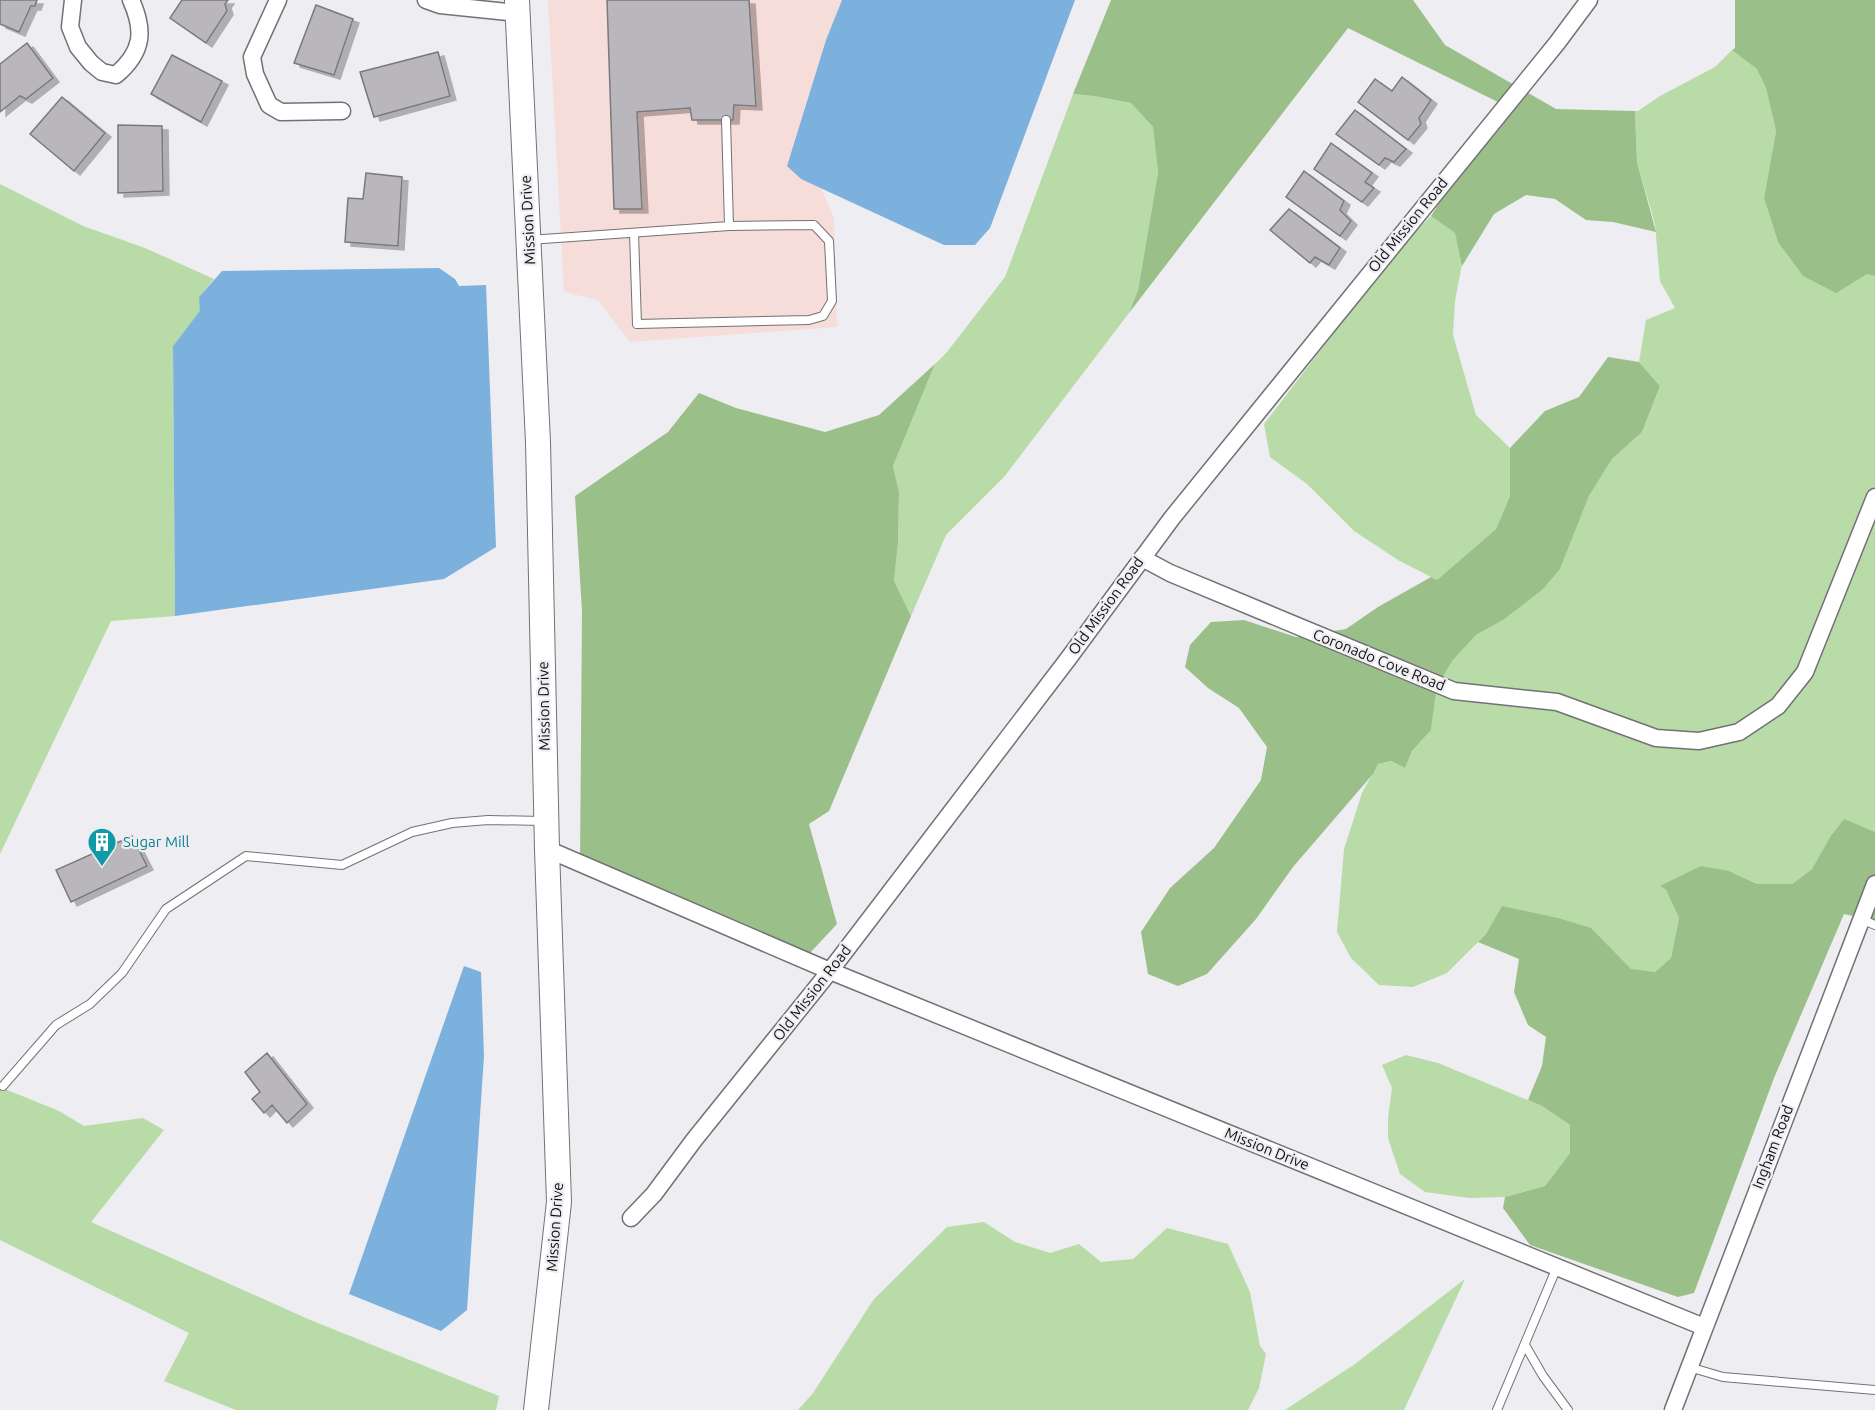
<svg xmlns="http://www.w3.org/2000/svg" width="1875" height="1410" font-family="Ubuntu,sans-serif">
<defs>
<filter id="shadow"><feDropShadow dx="6" dy="4" stdDeviation="0" flood-color="#0004"/></filter>
</defs>
<rect width="100%" height="100%" fill="#eeedf1"/>
<path fill="#f7ddd9" d="M 548,0 L 842,0 L 826,40 L 787,165 L 801,179 L 821,188 L 834,219 L 837,327 L 630,342 L 598,300 L 564,292 Z"/>
<path fill="#b8dba8" d="M 1732,50 L 1758,69 L 1766,88 L 1776,131 L 1764,198 L 1778,242 L 1875,276 L 1875,832 L 1844,820 L 1830,837 L 1812,869 L 1792,884 L 1757,884 L 1729,871 L 1660,886 L 1666,890 L 1679,918 L 1671,958 L 1655,972 L 1632,970 L 1615,954 L 1517,911 L 1502,907 L 1486,934 L 1447,973 L 1413,987 L 1379,985 L 1351,958 L 1337,932 L 1344,849 L 1362,793 L 1378,764 L 1391,761 L 1405,768 L 1412,751 L 1431,730 L 1437,686 L 1453,660 L 1476,635 L 1503,620 L 1560,569 L 1589,496 L 1612,459 L 1642,432 L 1660,386 L 1639,362 L 1646,320 L 1675,308 L 1660,281 L 1655,224 L 1637,162 L 1635,111 L 1638,111 L 1660,96 L 1715,67 Z
M 1073,94 L 1094,96 L 1131,103 L 1153,127 L 1158,173 L 1138,290 L 1129,313 L 1004,477 L 946,535 L 911,616 L 894,581 L 898,543 L 899,492 L 893,466 L 935,364 L 947,352 L 1005,277 Z
M 0,184 L 83,226 L 145,248 L 214,279 L 199,297 L 201,311 L 173,346 L 175,616 L 111,621 L 0,854 Z
M 1431,216 L 1455,233 L 1462,264 L 1455,301 L 1453,335 L 1476,415 L 1510,448 L 1510,496 L 1496,529 L 1437,580 L 1398,560 L 1354,531 L 1307,484 L 1270,457 L 1264,424 L 1398,249 Z
M 1406,1055 L 1438,1063 L 1542,1106 L 1570,1125 L 1570,1153 L 1545,1186 L 1505,1197 L 1469,1198 L 1425,1192 L 1400,1174 L 1388,1138 L 1388,1118 L 1392,1088 L 1382,1065 Z
M 0,1087 L 59,1111 L 84,1126 L 143,1118 L 164,1130 L 91,1222 L 308,1319 L 499,1396 L 496,1410 L 236,1410 L 164,1381 L 189,1333 L 0,1240 Z
M 984,1222 L 1015,1242 L 1050,1253 L 1079,1244 L 1101,1262 L 1133,1259 L 1167,1228 L 1228,1244 L 1250,1292 L 1260,1346 L 1266,1354 L 1259,1388 L 1248,1410 L 798,1410 L 813,1393 L 874,1299 L 947,1227 Z
M 1465,1279 L 1404,1410 L 1285,1410 L 1355,1364 Z"/>
<path fill="#9abf89" d="M 1111,0 L 1413,0 L 1445,45 L 1556,109 L 1635,111 L 1637,162 L 1656,232 L 1613,222 L 1586,220 L 1555,199 L 1526,195 L 1494,214 L 1462,266 L 1455,233 L 1431,216 L 1502,104 L 1348,28 L 1129,313 L 1138,290 L 1158,173 L 1153,127 L 1131,103 L 1094,96 L 1073,94 Z
M 1735,0 L 1875,0 L 1875,276 L 1867,274 L 1836,293 L 1803,276 L 1778,242 L 1764,198 L 1776,131 L 1766,88 L 1757,69 L 1732,50 L 1735,48 Z
M 1608,357 L 1639,362 L 1660,386 L 1642,432 L 1612,459 L 1589,496 L 1560,569 L 1542,590 L 1503,620 L 1476,635 L 1453,660 L 1437,686 L 1431,730 L 1412,751 L 1405,768 L 1391,761 L 1378,764 L 1373,774 L 1293,867 L 1256,919 L 1207,974 L 1178,986 L 1148,974 L 1141,932 L 1170,888 L 1214,848 L 1261,780 L 1267,747 L 1239,708 L 1208,688 L 1185,667 L 1190,645 L 1211,622 L 1244,620 L 1296,637 L 1346,629 L 1378,607 L 1431,577 L 1437,580 L 1496,529 L 1510,496 L 1510,448 L 1545,411 L 1579,397 Z
M 935,364 L 893,466 L 899,492 L 898,543 L 894,581 L 911,616 L 829,811 L 809,824 L 837,924 L 810,953 L 580,867 L 582,611 L 575,496 L 668,432 L 699,393 L 736,408 L 825,432 L 879,415 Z
M 1844,819 L 1875,832 L 1875,921 L 1844,914 L 1774,1078 L 1694,1293 L 1678,1297 L 1530,1245 L 1503,1208 L 1505,1197 L 1545,1186 L 1570,1153 L 1570,1125 L 1542,1106 L 1528,1100 L 1542,1066 L 1546,1037 L 1528,1025 L 1514,992 L 1519,959 L 1478,942 L 1486,934 L 1502,906 L 1558,918 L 1591,928 L 1631,969 L 1655,972 L 1671,958 L 1679,918 L 1666,890 L 1660,886 L 1701,866 L 1729,871 L 1757,884 L 1792,884 L 1812,869 L 1830,837 Z"/>
<path fill="#7cb0dd" d="M 842,0 L 1075,0 L 990,228 L 975,245 L 944,245 L 801,179 L 787,166 L 826,40 Z
M 439,268 L 455,279 L 459,286 L 486,285 L 496,547 L 444,579 L 175,616 L 173,346 L 200,311 L 199,297 L 222,271 Z
M 464,966 L 481,972 L 484,1056 L 467,1310 L 441,1331 L 349,1294 Z"/>
<path fill="#b9b7bc" stroke="#7a797d" stroke-width="1.5" filter="url(#shadow)" d="M 0,0 L 37,0 L 35,6 L 31,6 L 19,32 L 0,24 Z
M 182,0 L 228,0 L 225,4 L 227,11 L 206,43 L 170,18 Z
M 607,0 L 749,0 L 756,106 L 734,105 L 733,120 L 692,120 L 690,108 L 637,112 L 642,209 L 614,209 Z
M 316,5 L 353,19 L 334,75 L 294,63 Z
M 27,43 L 53,78 L 26,99 L 20,96 L 0,112 L 0,64 Z
M 438,52 L 450,96 L 374,117 L 360,72 Z
M 172,55 L 222,81 L 201,122 L 151,94 Z
M 1402,77 L 1431,100 L 1419,118 L 1421,124 L 1408,140 L 1358,102 L 1375,79 L 1392,91 Z
M 62,97 L 105,133 L 74,171 L 30,134 Z
M 1355,110 L 1406,149 L 1394,162 L 1385,158 L 1379,165 L 1336,134 Z
M 118,125 L 162,126 L 163,191 L 118,193 Z
M 1331,143 L 1372,173 L 1365,182 L 1374,188 L 1362,202 L 1314,169 Z
M 1304,171 L 1344,201 L 1340,210 L 1351,221 L 1340,236 L 1286,197 Z
M 366,173 L 402,177 L 398,246 L 345,242 L 348,198 L 363,199 Z
M 1289,209 L 1340,248 L 1329,265 L 1315,257 L 1310,263 L 1270,230 Z
M 132,836 L 147,866 L 71,902 L 56,870 Z
M 267,1053 L 307,1104 L 287,1123 L 272,1105 L 264,1113 L 252,1099 L 260,1092 L 245,1072 Z"/>
<g fill="none" stroke-linecap="round" stroke-linejoin="round">
<g stroke="#727175" stroke-width="10">
<path id="lane" d="M 634,233 L 637,324 L 809,320 L 823,316 L 832,301 L 829,241 L 814,225 L 729,226
M 529,240 L 729,226 L 726,120
M 1861,919 L 1875,925
M 3,1086 L 56,1025 L 90,1004 L 122,973 L 166,909 L 246,856 L 342,865 L 412,832 L 452,823 L 488,820 L 543,821
M 1525,1345 L 1543,1376 L 1568,1410
M 1689,1367 L 1723,1377 L 1875,1390
M 1497,1410 L 1557,1267"/>
</g>
<g stroke="#727175" stroke-width="19">
<path id="street" d="M 73,0 L 70,27 L 78,47 L 91,63 L 102,72 L 116,75 C 143,52 145,31 131,0
M 278,0 L 252,57 L 255,74 L 269,105 L 281,112 L 342,111
M 426,0 L 440,5 L 518,13
M 1142,558 L 1170,573 L 1454,691 L 1557,702 L 1656,738 L 1699,741 L 1739,732 L 1778,706 L 1805,672 L 1875,497
M 547,849 L 830,971 L 1704,1327
M 631,1218 L 654,1194 L 694,1140 L 830,971 L 1068,659 L 1172,518 L 1557,43 L 1589,0
M 1673,1410 L 1875,884"/>
</g>
<g stroke="#727175" stroke-width="26">
<path id="secondary" d="M 517,0 L 538,442 L 547,849 L 559,1202 L 536,1410"/>
</g>
<use href="#lane" stroke="#fff" stroke-width="8"/>
<use href="#street" stroke="#fff" stroke-width="16"/>
<use href="#secondary" stroke="#fff" stroke-width="24"/>
</g>
<defs>
<g id="building-pin" transform="scale(1.5)"><path d="M0 17L-7.5 6A9.5 9.5 0 1 1 7.5 6Z" fill="#0f9aa8" stroke="#eeedf1"/><path d="M-4-6H4V6H1V3H-1V6H-4ZM-2.5-4.3h1.7v1.8h-1.7ZM.8-4.3h1.7v1.8H.8ZM-2.5-1h1.7V.8h-1.7ZM.8-1h1.7V.8H.8Z" fill="#fff"/></g>
</defs>
<g fill-rule="evenodd">
<use href="#building-pin" x="102" y="842"/>
</g>
<g text-anchor="middle" stroke-width="4.5" stroke-linejoin="round" paint-order="stroke">
<g font-size="15" fill="#101011" stroke="#eeedf1">
<text transform="translate(528 220) rotate(-93)" y="5">Mission Drive</text>
<text transform="translate(1408 225) rotate(-51)" y="5">Old Mission Road</text>
<text transform="translate(1106 606) rotate(-54)" y="5">Old Mission Road</text>
<text transform="translate(1379 660) rotate(22)" y="5">Coronado Cove Road</text>
<text transform="translate(544 706) rotate(-91)" y="5">Mission Drive</text>
<text transform="translate(812 993) rotate(-52)" y="5">Old Mission Road</text>
<text transform="translate(1773 1147) rotate(-69)" y="5">Ingham Road</text>
<text transform="translate(1267 1149) rotate(22)" y="5">Mission Drive</text>
<text transform="translate(555 1227) rotate(-86)" y="5">Mission Drive</text>
</g>
<g font-size="15" fill="#0d838f" stroke="#eeedf1" text-anchor="start">
<text x="123" y="847">Sugar Mill</text>
</g>
</g>
</svg>
